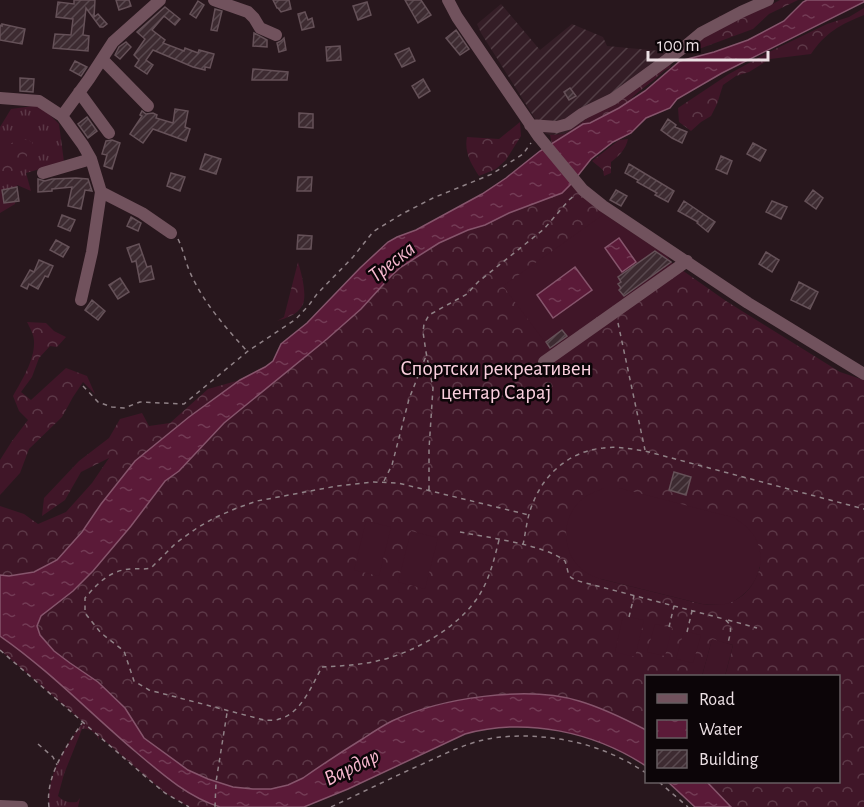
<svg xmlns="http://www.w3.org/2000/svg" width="864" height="807" font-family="'Alegreya Sans',sans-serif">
<defs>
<pattern id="industrial-furrows" width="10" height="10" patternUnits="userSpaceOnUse" patternTransform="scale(1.5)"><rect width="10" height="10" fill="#341d26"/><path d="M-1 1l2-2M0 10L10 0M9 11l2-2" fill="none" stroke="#523e45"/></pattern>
<pattern id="grass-tufts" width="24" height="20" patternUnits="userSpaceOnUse" patternTransform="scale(1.5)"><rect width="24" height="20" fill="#401628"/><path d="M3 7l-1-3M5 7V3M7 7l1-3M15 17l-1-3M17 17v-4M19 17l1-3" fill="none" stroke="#5c3847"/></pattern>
<pattern id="forest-crowns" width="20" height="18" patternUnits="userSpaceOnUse" patternTransform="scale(1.5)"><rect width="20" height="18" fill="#401628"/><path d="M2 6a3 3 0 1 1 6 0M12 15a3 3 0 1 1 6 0" fill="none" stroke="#5c3847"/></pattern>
<pattern id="water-ripples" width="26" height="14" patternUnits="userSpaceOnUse" patternTransform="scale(1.5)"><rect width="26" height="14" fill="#5b1a38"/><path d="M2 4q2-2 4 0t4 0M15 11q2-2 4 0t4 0" fill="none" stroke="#733b55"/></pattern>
<pattern id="building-hatch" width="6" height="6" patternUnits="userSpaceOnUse" patternTransform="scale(1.5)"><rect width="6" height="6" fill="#3d2b31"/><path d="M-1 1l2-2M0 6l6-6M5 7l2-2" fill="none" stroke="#59494f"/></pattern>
</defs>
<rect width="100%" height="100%" fill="#28171d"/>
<path fill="url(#industrial-furrows)" d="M 501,4 L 540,50 L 572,24 L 603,37 L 607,46 L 671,52 L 600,109 L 565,134 L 550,135 L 544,133 L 481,33 L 477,24 Z"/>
<path fill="url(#grass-tufts)" d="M 40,105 L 59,124 L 64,162 L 26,173 L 31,191 L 17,185 L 15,204 L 0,213 L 0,127 L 11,109 Z
M 83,722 L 99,736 L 99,740 C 96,733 90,728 82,729 L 64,774 L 58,796 C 64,802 69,803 77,802 L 80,798 L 78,807 L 49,807 C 46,775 65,747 83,722 Z"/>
<path fill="url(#forest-crowns)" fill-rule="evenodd" d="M 780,0 L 798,0 L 769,14 L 753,29 L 688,53 L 692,43 L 712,27 L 720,15 L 724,24 L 753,7 L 765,8 Z
M 864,8 L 864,15 C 841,24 825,33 811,54 L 770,59 L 749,72 L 736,76 L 723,85 L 717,104 L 711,116 L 701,122 L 691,131 L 679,122 L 678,108 L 729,74 L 767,53 L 827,24 L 849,17 Z
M 671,63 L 670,68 C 663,70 660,75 654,80 C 641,90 632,95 623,110 L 552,144 L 550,135 L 565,134 L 600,109 Z
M 520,122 L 521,136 L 506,160 L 496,169 L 479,176 C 471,164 464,152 467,137 L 499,139 Z
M 19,138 L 33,142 C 27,162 16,168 0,180 C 0,157 0,150 19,138 Z
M 628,139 C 626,149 619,156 611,162 L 611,173 L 604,176 L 603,170 L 592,161 L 619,140 Z
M 572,183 L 604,214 L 667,256 L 672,263 L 726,301 L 840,372 L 864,380 L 864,807 L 731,807 L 707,782 L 838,782 L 838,676 L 725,676 L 733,645 L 712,640 L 702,676 L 646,676 L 646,730 L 614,714 L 577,700 L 537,694 L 509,694 L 469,699 L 443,703 L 414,712 L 390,722 L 303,778 L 288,785 L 271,789 L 253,789 L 233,787 L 208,779 L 188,770 L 143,738 L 125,708 L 54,651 L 40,635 L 37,626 L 41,616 L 73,591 L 131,526 L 165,481 L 179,471 L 224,423 L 327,339 L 401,267 L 439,243 L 468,230 L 485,225 L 509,213 L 543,200 ZM 760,567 C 750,597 734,607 702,604 L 601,579 Z
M 298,262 C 301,272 308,296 302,306 C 297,315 286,318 277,321 L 284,317 Z
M 27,322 L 46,323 L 54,331 L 66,337 L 57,347 L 50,346 L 39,358 L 32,377 L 21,392 L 31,400 L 66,368 L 87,376 L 95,394 L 83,382 L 73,397 L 62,417 L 29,449 L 20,473 L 0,495 L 0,460 L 12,441 L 28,420 L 19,411 L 13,396 C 22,380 35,360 34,341 C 34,335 30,328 27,322 Z
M 240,380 C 199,410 158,440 123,477 C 105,496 92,519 75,540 C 70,546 64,555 57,560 C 41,572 19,576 0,575 L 0,506 L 24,514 L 38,524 L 66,512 L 92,483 L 109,458 L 81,472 L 65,500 L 42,516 L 44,498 L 79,461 L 109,438 L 120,419 L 142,413 L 149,426 L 170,423 L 208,389 Z
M 0,636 C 61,678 109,735 169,779 C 181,788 195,795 208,803 L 215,805 L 215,807 L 189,807 L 165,793 L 0,650 Z"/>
<path fill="#401628" d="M 604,214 L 667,256 L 672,263 L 551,350 L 503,286 Z
M 604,488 L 619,488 L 735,518 C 743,524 750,529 755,537 C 768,560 757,589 734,601 C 724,606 713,605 702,604 L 601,579 C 596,577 591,576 587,573 C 563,559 559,522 579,502 C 586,495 594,492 604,488 Z
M 366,521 L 391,527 L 379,576 L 354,570 Z
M 411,531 L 438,538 L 425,589 L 398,582 Z
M 623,616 L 644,620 L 635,657 L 615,652 Z
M 655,624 L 672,628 L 665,656 L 647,652 Z
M 684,631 L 701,635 L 693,663 L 676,659 Z
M 712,639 L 733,645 L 725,676 L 702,676 Z"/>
<path fill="url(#water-ripples)" stroke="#86556c" stroke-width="1.5" d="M 807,0 L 864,0 L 864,2 L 722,73 L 677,99 L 670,108 L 646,118 L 631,133 L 613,142 L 591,159 L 572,183 L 562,193 L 509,213 L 485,225 L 468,230 L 439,243 L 401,267 L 391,276 L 361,309 L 327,339 L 224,423 L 179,471 L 165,481 L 131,526 L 93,571 L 73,591 L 41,616 L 37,626 L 40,635 L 54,651 L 70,663 L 98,682 L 125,708 L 144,738 L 188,770 L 208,779 L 233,787 L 253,789 L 271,789 L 288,785 L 303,778 C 323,764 343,751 364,738 C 373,732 382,726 392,721 C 440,698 527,685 579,701 C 603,708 625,719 646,730 L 646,766 C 594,732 526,717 465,734 L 348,789 L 304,807 L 220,807 C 188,797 162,774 136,752 C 91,714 49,670 0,636 L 0,575 L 9,576 L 34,572 L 57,560 L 82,532 L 101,504 L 135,461 L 189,417 L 240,380 L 265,367 L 273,361 L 281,344 L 307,323 L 360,268 L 388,242 L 397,237 L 416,230 L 482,194 L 506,178 L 540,151 L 583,124 L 590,123 L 619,108 L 645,91 L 680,61 L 714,52 L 748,40 L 784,21 L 803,2 Z
M 619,238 L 636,262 L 622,272 L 605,248 Z
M 575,267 L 592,290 L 553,318 L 537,295 Z
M 668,782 L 707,782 L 731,807 L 695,807 Z"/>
<path fill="url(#building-hatch)" stroke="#655158" stroke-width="1.5" d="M 74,0 L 95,0 L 94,17 L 98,14 L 107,24 L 103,27 L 100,27 L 86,8 L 83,35 L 89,36 L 88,51 L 53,48 L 55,34 L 71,35 L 73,19 L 56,17 L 58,2 L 74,4 Z
M 116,0 L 129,0 L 131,6 L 119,10 Z
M 273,0 L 289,0 L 291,9 L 281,12 L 278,8 L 277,8 Z
M 405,0 L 421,0 L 431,15 L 418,23 Z
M 198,1 L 204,5 L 196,18 L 190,14 Z
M 367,2 L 371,15 L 358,20 L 353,6 Z
M 165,7 L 180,19 L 175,25 L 164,16 L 152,30 L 165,40 L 163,43 L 184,51 L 185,48 L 198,53 L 199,50 L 214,54 L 210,68 L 205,67 L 205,70 L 193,67 L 153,50 L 146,60 L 153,65 L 147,74 L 135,66 L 139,60 L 134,55 L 145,39 L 137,32 Z
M 215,9 L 222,11 L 217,31 L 211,30 Z
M 305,12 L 308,20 L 312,18 L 314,27 L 302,30 L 298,14 Z
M 2,24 L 25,29 L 22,44 L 0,40 L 0,25 L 2,26 Z
M 456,30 L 469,49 L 460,55 L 446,38 Z
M 254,33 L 267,40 L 267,47 L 253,46 Z
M 284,38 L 286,50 L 279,52 L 277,43 L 281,41 Z
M 126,42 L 131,47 L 120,59 L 115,55 L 119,47 Z
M 340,46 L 341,60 L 327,61 L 326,47 Z
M 409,48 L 415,61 L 402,67 L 395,54 Z
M 75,61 L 87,67 L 81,76 L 70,70 Z
M 253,69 L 288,72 L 287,80 L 252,80 Z
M 20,78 L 34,79 L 33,92 L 20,91 Z
M 423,79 L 430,91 L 419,98 L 412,86 Z
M 570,88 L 576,96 L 569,100 L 564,92 Z
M 175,109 L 188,111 L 185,127 L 190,129 L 186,141 L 153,129 L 143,143 L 130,134 L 142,116 L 140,115 L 142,111 L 146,114 L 153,113 L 157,115 L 156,118 L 173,123 Z
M 299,113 L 313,114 L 313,128 L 299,127 Z
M 87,117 L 97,131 L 88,138 L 78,124 Z
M 668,119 L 676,125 L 675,127 L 687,132 L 682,143 L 672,138 L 661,130 Z
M 112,140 L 120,143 L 112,169 L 104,166 L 107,155 L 102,154 L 106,141 Z
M 753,143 L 766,150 L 760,161 L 747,154 Z
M 205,154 L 221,159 L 216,174 L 200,169 Z
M 721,156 L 732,161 L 727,174 L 716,169 Z
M 629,164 L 674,191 L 668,202 L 655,195 L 657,193 L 637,182 L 638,180 L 625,173 Z
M 171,173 L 185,177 L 180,191 L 167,186 Z
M 298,177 L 312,177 L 311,191 L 297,191 Z
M 76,178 L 88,179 L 92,191 L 85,190 L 81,209 L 68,206 L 72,187 L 52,189 L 52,191 L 38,192 L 38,179 L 45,181 L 52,179 Z
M 17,187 L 19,201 L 4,203 L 2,190 Z
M 616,190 L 627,196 L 621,206 L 610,200 Z
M 813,190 L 823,198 L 816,209 L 805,201 Z
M 684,201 L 715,222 L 708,232 L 697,223 L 698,222 L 678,211 Z
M 772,201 L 787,207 L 781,219 L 766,212 Z
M 62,215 L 75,220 L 70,231 L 58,226 Z
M 131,217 L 141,223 L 138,231 L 127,226 Z
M 298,235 L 312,236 L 311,249 L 297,249 Z
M 56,240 L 69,247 L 63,257 L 50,250 Z
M 139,244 L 147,267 L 151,266 L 154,279 L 140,282 L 136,261 L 132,262 L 127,248 Z
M 655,251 L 671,262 L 624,296 L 619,290 L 621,288 L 618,284 L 621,282 L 618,277 Z
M 766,252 L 779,260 L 772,272 L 759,264 Z
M 39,260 L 53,266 L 48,277 L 45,276 L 38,289 L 29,284 L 27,289 L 21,286 L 30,270 L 34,272 Z
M 120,278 L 129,292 L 118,299 L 109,285 Z
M 799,282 L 818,292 L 810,309 L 791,300 Z
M 92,300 L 105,311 L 98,320 L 85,310 Z
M 562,330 L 567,336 L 550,348 L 546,342 Z
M 674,472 L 691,477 L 686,495 L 669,490 Z"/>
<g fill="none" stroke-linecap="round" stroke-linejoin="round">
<path stroke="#908287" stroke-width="1.5" stroke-dasharray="4.5 4.5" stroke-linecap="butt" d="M 178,239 C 183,249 185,260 189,270 C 202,301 225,327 247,351
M 618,323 L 645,450
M 83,386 L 98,402 L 112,407 L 124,408 L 140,402 L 184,404 L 248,351 L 296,319 L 309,305 L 317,294 L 353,257 L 373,232 L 379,228 L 402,214 L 433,198 L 492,174 L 523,154 L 531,143
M 384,481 L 392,465 L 409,399 L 426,356
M 429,490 L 429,449 L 433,388 L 426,352 L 423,332 L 424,324 L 429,315 L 467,294 L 478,282 L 544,229 L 569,200 L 575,195
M 460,532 C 485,537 546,545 565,561 C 570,575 565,577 582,582 L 724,619 C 734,625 730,634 728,643
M 499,540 C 494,560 489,582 476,600 C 454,630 413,653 377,661 C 359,665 340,666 322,667 C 312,685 301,714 279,719 C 274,721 268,720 264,720 L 149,690 L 134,681 L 124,651 L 101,633 L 85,613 L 85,598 C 98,583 110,570 131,569 C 138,568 144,570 151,568 L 176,543 L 197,528 L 214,518 L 237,508 L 257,501 L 337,486 L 374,482 L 398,483 L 529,515
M 523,545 C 526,531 527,516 533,503 C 544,474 570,451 603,448 C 617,446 631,449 645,451 L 864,509
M 629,617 L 634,596
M 728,620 L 757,628
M 669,627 L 674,606
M 687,632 L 692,611
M 0,650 L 147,778 L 165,793 L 189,807
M 38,744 L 53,757 L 57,765
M 659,782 L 688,807
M 49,807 C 45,776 66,747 82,723
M 215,807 L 216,782 L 227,713
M 331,807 C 363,792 395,776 427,762 C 444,754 461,746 479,741 C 494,737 509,736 524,736 C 569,737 609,748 646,773"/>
<path stroke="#71525d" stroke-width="12" d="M 160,0 L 113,42 L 89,79 L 62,116 L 83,145 L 91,159 L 101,192 L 142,213 L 171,233
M 214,0 L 248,12 L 254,18 L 260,28 L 276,35
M 448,0 L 457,17 L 539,137 L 583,190 L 603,206 L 748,303 L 864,374
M 102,59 L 148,106
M 79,92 L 109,133
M 0,98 L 39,101 L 62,116
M 530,125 L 557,127 L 568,124 L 582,114 L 613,99 L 683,48 L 701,33 L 741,12 L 768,0
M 43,173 L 91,159
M 81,300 L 92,252 L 101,192
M 544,362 L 687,261
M 0,806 L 22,807"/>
</g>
<g text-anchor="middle" stroke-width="5" stroke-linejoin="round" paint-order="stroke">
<g font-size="21" fill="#fbd0df" stroke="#0c0508">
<text x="496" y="375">Спортски рекреативен<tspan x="496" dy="24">центар Сарај</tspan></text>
</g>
<g font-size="22" font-style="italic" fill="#f6b7ce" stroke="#0c0508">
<text transform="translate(391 261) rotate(-38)" y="8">Треска</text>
<text transform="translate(351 766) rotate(-26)" y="8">Вардар</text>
</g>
</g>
<rect x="645" y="675" width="195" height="108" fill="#0c0508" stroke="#665d60" stroke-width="1.5"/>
<rect x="657" y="694" width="30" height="9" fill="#71525d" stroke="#665d60" stroke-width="1.5"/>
<text x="699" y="705" font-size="18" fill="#ece0e4">Road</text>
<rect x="657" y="720" width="30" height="18" fill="url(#water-ripples)" stroke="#665d60" stroke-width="1.5"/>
<text x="699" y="735" font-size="18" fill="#ece0e4">Water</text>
<rect x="657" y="750" width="30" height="18" fill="url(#building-hatch)" stroke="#665d60" stroke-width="1.5"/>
<text x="699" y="765" font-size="18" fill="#ece0e4">Building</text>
<path d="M648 51v9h120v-9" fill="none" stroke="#ece0e4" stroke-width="3"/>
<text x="657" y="51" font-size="18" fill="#ece0e4" stroke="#0c0508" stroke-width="4.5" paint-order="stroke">100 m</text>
</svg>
